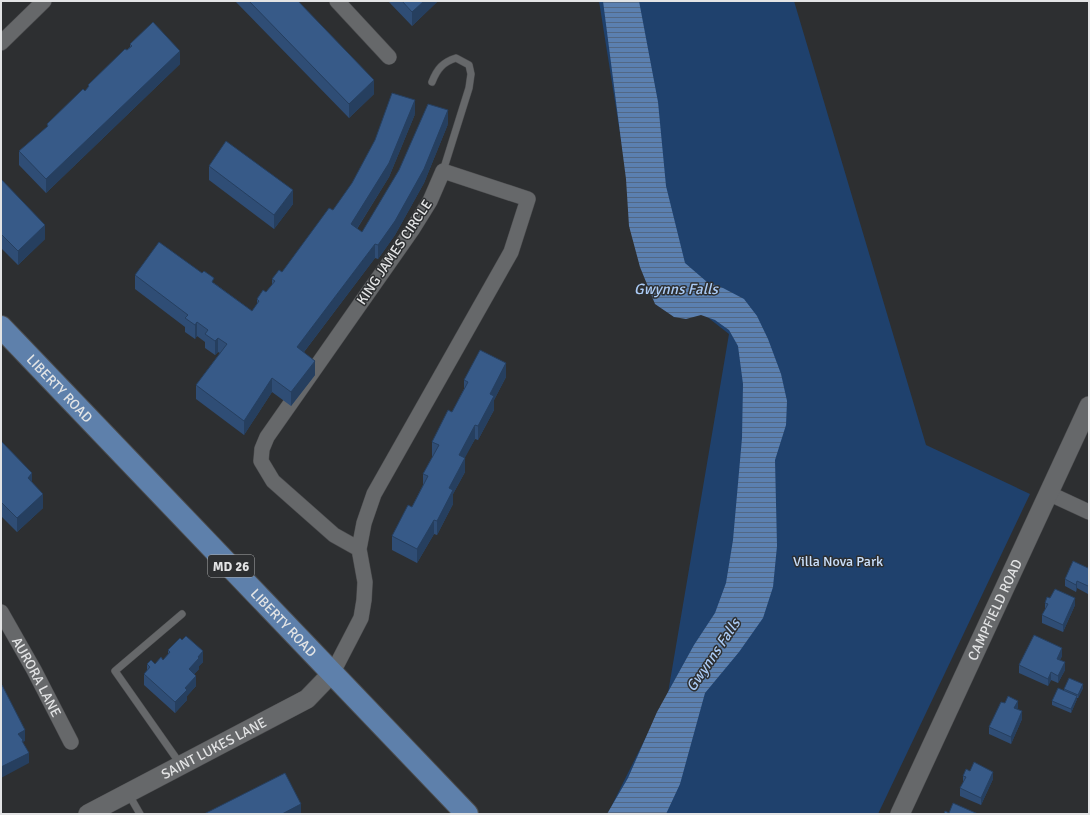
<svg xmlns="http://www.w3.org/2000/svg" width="1090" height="815" font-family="Signika,sans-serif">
<defs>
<pattern id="water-rules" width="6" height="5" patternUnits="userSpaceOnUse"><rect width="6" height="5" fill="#5b80b0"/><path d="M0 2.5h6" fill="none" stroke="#526885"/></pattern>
</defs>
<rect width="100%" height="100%" fill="#2d2f31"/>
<path fill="#1f416d" d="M 599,1 L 794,1 L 926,445 L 1030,494 L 878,814 L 612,814 L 609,811 L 668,693 L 729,334 L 641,265 Z"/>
<path fill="url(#water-rules)" d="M 603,1 L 639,1 L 658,102 L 666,186 L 685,263 L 707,282 L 723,288 L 744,299 L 757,316 L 768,339 L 781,374 L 787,401 L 786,425 L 775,460 L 777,546 L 773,587 L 763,618 L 739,652 L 705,693 L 680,784 L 666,814 L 607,814 L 628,778 L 657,712 L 694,645 L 715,613 L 726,583 L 733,540 L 742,438 L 743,384 L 738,346 L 729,330 L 715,320 L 701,315 L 686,319 L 674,317 L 655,304 L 640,267 L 629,226 L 626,179 Z"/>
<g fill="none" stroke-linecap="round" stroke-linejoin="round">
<g stroke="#4b4c4e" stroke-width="8">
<path id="service" d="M 432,82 C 437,69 443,62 456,58 L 469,65 L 471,74 L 469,88 L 443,171
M 181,765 L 115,671 L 182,614
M 128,793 L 140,814"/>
</g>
<g stroke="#4b4c4e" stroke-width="16">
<g id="minor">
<path d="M 337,1 L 389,57"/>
<path d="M 1,43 L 44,1"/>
<path d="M 1048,493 L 1089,512"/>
<path id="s1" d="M 1,612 L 34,670 L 71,742"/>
<path d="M 333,672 L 361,618 L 364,600 L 365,582 L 359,549 L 364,523 L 374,494 L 511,252 L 528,199 L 443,171 L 430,201 L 412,230 L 267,437 L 262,449 L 261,461 L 273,481 L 334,535 L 359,549"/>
</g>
</g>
<g stroke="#4b4c4e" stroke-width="20">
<g id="tertiary">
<path id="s2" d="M 88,814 L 307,699 L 333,672"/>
<path id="s3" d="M 900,814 L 1089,406"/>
</g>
</g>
<g stroke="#4b4c4e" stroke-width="24">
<g id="primary">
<path id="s4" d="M 1,327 L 467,814"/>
</g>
</g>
<use href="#service" stroke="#66686a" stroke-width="7"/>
<use href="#minor" stroke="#66686a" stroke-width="15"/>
<use href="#tertiary" stroke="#66686a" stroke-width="19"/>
<use href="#primary" stroke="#5e80ab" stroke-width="22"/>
</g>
<path fill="#2f4d75" d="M 235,1 L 298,1 L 374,94 L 349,118 Z
M 388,1 L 438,1 L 412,26 Z
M 130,44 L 180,64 L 46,193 L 19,165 L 19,151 L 47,127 L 47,124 L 88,88 L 88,85 L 130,47 Z
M 415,114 L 389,177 L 357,229 L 362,232 L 448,124 L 424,183 L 395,235 L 378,259 L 375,258 L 304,352 L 315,375 L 291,406 L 272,392 L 244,435 L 196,399 L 196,385 L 220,353 L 218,352 L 215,355 L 205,348 L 205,342 L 197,336 L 195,339 L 185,332 L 185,327 L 135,289 L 135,275 L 214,283 L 252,311 L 257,305 L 257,299 L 266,292 L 272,285 L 272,279 L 282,272 L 333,210 Z
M 209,166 L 293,204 L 274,229 L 209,180 Z
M 1,179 L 45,239 L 18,265 L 1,248 Z
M 506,377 L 494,400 L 494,410 L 478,440 L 475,439 L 464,458 L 465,472 L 453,494 L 453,504 L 437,535 L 434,534 L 417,563 L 392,550 L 392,536 L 412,507 L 423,485 L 423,474 L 433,456 L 432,456 L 432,442 L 452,412 L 464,389 L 464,380 Z
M 1,441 L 32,482 L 43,508 L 17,532 L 2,517 Z
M 1089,566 L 1089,592 L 1088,594 L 1077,588 L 1076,592 L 1065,586 L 1065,579 L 1088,568 Z
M 1045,603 L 1075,605 L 1063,632 L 1042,623 L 1042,615 L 1045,610 Z
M 168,650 L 203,662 L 199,666 L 199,669 L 194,674 L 196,686 L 187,696 L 187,700 L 175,713 L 144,685 L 144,674 L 147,671 L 147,664 L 155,664 L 163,660 L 168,655 Z
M 1062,656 L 1060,660 L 1065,670 L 1058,683 L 1051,680 L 1048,686 L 1019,673 L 1019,665 Z
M 1083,688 L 1078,698 L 1077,698 L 1077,699 L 1071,713 L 1052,705 L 1052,701 L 1064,690 L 1064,689 Z
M 1018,708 L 1017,709 L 1022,719 L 1011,744 L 989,734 L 989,727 Z
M 970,771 L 993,779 L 981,805 L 960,796 L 960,788 L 963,783 L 963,776 Z"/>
<path fill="#263f5f" d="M 424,1 L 438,1 L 412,26 L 412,12 Z
M 180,51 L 180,64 L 46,193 L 46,179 Z
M 374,80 L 374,94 L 349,118 L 349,104 Z
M 415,100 L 415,114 L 389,177 L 351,238 L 351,224 Z
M 448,110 L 448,124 L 424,183 L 395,235 L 378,259 L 378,245 Z
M 293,190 L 293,204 L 274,229 L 274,215 Z
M 45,225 L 45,239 L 18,265 L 18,251 Z
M 375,244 L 375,258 L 297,361 L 297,347 Z
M 197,322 L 197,336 L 195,339 L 195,325 Z
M 218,338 L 218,352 L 215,355 L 215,341 Z
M 315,361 L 315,375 L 291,406 L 291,392 Z
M 506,363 L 506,377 L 494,400 L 494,410 L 478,440 L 478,426 L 490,394 Z
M 272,378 L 272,392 L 244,435 L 244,421 Z
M 475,425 L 475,439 L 459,469 L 459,455 Z
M 465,458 L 465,472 L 453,494 L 453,504 L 437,535 L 437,521 L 449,488 Z
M 32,473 L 32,487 L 28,478 Z
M 43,494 L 43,508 L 17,532 L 17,518 Z
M 2,503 L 2,517 L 1,518 L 1,504 Z
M 434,520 L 434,534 L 417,563 L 417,549 Z
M 1077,581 L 1077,588 L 1076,592 L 1076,585 Z
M 1089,585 L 1089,592 L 1088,594 L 1088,586 Z
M 1075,598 L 1075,605 L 1063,632 L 1063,625 Z
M 1062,648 L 1062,656 L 1057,666 L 1057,659 Z
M 203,651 L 203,662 L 199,666 L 199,669 L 189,680 L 189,669 L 198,657 Z
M 1065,662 L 1065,670 L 1058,683 L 1058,676 Z
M 1051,672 L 1051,680 L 1048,686 L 1048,679 Z
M 196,676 L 196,686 L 187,696 L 187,700 L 175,713 L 175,702 L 185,688 Z
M 1083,684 L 1083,688 L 1078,698 L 1078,695 Z
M 1077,696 L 1077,699 L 1071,713 L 1071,709 Z
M 1018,701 L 1018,708 L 1014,716 L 1014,708 Z
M 1022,711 L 1022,719 L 1011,744 L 1011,737 Z
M 25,730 L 25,741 L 23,742 L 23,751 L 18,734 Z
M 29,753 L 29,763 L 1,778 L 1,767 Z
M 993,772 L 993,779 L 981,805 L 981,798 Z
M 301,804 L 301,814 L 282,814 Z"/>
<path fill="#375a88" stroke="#263f5f" d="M 249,1 L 298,1 L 374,80 L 349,104 Z
M 402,1 L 424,1 L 412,12 Z
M 153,22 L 180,51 L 46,179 L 19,151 L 48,126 L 47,124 L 83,89 L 85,91 L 89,86 L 88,85 L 125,49 L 127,50 L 132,46 L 130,44 Z
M 392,93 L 415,100 L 389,163 L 351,224 L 362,232 L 399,170 L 428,104 L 448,110 L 424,169 L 395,221 L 378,245 L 375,244 L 297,347 L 315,361 L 291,392 L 272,378 L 244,421 L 196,385 L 227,344 L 218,338 L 215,341 L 205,334 L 208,330 L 197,322 L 195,325 L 185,318 L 188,315 L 135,275 L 159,242 L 202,273 L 204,271 L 214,278 L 212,282 L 252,311 L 259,301 L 257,299 L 263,290 L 266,292 L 275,281 L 272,279 L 279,270 L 282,272 L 329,208 L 333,210 L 352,183 L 375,140 Z
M 226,141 L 293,190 L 274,215 L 209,166 Z
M 1,179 L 45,225 L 18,251 L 1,234 Z
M 480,350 L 506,363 L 490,394 L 494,396 L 478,426 L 475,425 L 459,455 L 465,458 L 449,488 L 453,490 L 437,521 L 434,520 L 417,549 L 392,536 L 408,505 L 412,507 L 428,476 L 423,474 L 439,445 L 432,442 L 448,410 L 452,412 L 468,382 L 464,380 Z
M 1,441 L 32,473 L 28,478 L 43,494 L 17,518 L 2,503 L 1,504 Z
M 1073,561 L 1088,568 L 1089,566 L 1089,585 L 1088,586 L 1077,581 L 1076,585 L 1065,579 Z
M 1055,589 L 1075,598 L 1063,625 L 1042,615 L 1048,604 L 1045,603 L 1047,597 L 1050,598 Z
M 1034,635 L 1062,648 L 1057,659 L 1065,662 L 1058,676 L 1051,672 L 1048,679 L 1019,665 Z
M 186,636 L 203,651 L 198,657 L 199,658 L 189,669 L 196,676 L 185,688 L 187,690 L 175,702 L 144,674 L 150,667 L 147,664 L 151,660 L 155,664 L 161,657 L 163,660 L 170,652 L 168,650 L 180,638 L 182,640 Z
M 1069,678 L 1083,684 L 1078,695 L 1064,689 Z
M 2,685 L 25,730 L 18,734 L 23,740 L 22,741 L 29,753 L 1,767 L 1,686 Z
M 1058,688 L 1077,696 L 1071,709 L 1052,701 Z
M 1008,696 L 1018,701 L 1014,708 L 1022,711 L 1011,737 L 989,727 L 1001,702 L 1005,703 Z
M 974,762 L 993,772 L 981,798 L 960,788 L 966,777 L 963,776 L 966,769 L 970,771 Z
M 285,773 L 301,804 L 282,814 L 204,814 Z
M 953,803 L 978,814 L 944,814 L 945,811 L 949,813 Z"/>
<g text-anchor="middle" stroke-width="3" stroke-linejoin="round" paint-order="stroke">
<rect fill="#2d2f31" stroke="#acaeaf" stroke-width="1" x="208" y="555" width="46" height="22" rx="3"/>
<g font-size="13" font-weight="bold" fill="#e3e4e5">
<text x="231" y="571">MD 26</text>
</g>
<g font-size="14" fill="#e3e4e5" stroke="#2d2f31">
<text transform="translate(394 252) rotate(-56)" y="5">KING JAMES CIRCLE</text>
<text dy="5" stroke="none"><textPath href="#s4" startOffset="85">LIBERTY ROAD</textPath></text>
<text dy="5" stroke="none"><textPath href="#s3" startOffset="225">CAMPFIELD ROAD</textPath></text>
<text dy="5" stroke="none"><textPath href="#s4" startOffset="409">LIBERTY ROAD</textPath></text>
<text dy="5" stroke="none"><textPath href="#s1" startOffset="74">AURORA LANE</textPath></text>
<text dy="5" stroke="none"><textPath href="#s2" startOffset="142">SAINT LUKES LANE</textPath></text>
</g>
<g font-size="14" fill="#cbe1fd" stroke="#2d2f31">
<text x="838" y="566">Villa Nova Park</text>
</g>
<g font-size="15" font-style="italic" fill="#abcbf5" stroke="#2d2f31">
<text x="676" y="294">Gwynns Falls</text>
<text transform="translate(713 655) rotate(-56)" y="5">Gwynns Falls</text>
</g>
</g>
<rect width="1090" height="815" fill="none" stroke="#e3e4e5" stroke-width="4"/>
</svg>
